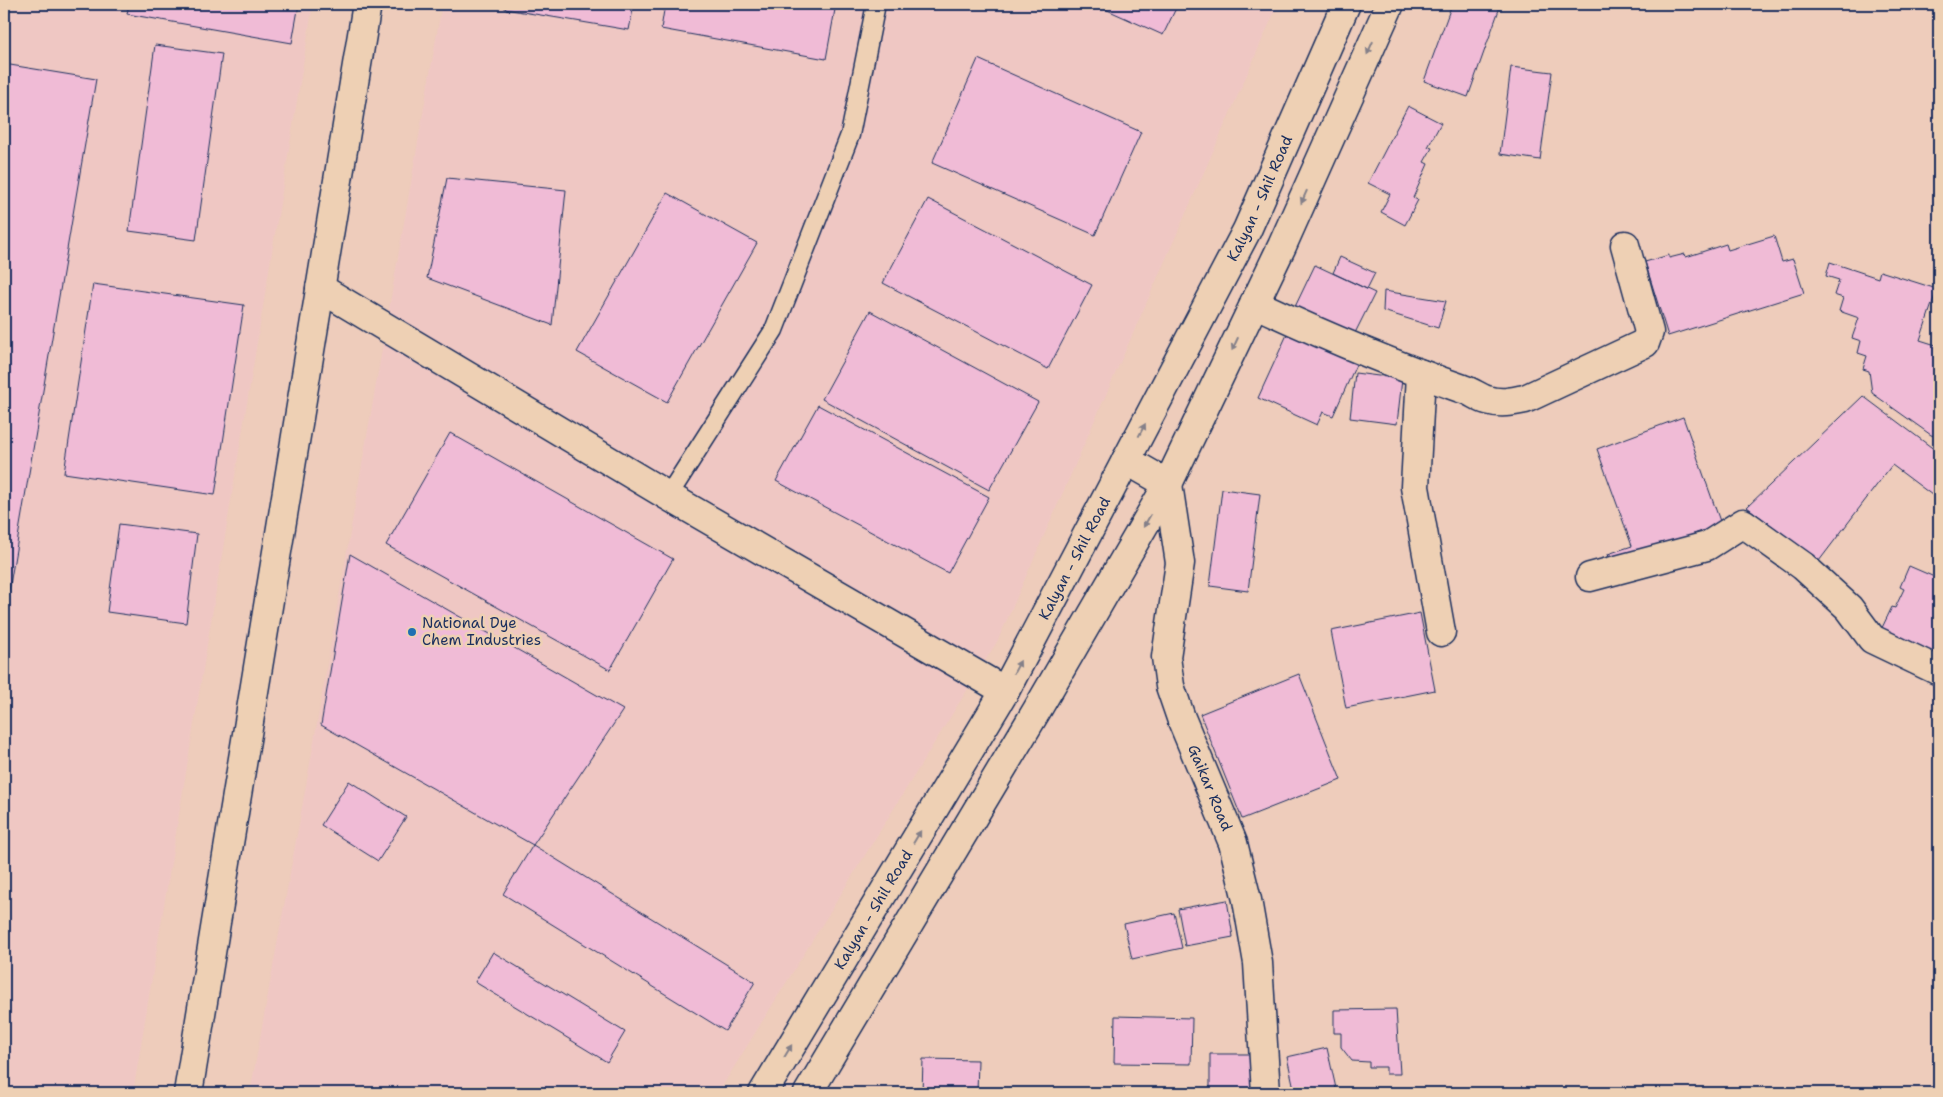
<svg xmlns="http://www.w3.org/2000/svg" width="1943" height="1097" font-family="'Shantell Sans',sans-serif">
<rect width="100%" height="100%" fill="#ecb"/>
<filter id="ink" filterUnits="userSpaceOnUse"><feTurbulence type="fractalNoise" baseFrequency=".02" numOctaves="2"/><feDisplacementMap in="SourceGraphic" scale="10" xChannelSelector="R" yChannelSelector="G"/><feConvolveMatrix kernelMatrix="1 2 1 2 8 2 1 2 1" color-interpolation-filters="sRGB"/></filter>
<g filter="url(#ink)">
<path fill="#efc7c3" d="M 4,4 L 313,4 L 133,1093 L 4,1093 Z
M 442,4 L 1278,4 L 998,640 L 718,1093 L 250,1093 L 311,758 Z"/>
<path fill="#f0bbd6" stroke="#1b2f5e" d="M 129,4 L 299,4 L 292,43 L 127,14 Z
M 506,4 L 634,4 L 629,30 L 505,9 Z
M 665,4 L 836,4 L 826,59 L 661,29 Z
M 1094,4 L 1178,4 L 1163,35 Z
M 1452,4 L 1501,4 L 1468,97 L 1424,81 Z
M 155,45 L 222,54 L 196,240 L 129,231 Z
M 978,59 L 1141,132 L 1095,235 L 932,163 Z
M 4,64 L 96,79 L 4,620 Z
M 1511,67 L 1552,72 L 1540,160 L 1500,154 Z
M 1408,106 L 1441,123 L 1428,147 L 1432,148 L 1424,162 L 1428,164 L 1413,198 L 1418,200 L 1405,225 L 1381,212 L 1390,194 L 1368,183 Z
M 447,178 L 566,190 L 552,325 L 427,278 Z
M 667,193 L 757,243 L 667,402 L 577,352 Z
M 928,199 L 1092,285 L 1048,369 L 883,283 Z
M 1774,236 L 1782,262 L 1793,259 L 1804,293 L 1668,336 L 1645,262 L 1669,255 L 1669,258 L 1685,254 L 1686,257 L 1726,244 L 1728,250 Z
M 1340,257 L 1375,273 L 1367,289 L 1333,273 Z
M 1830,262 L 1878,278 L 1880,271 L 1937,289 L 1920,340 L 1939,346 L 1939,437 L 1931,435 L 1872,393 L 1869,371 L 1863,369 L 1867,356 L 1858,353 L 1861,341 L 1852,338 L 1859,318 L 1839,311 L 1843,298 L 1834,295 L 1839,280 L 1826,276 Z
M 1315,265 L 1375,293 L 1352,339 L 1293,311 Z
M 93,284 L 244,305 L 215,495 L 64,473 Z
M 1384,291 L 1446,301 L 1438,328 L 1383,311 Z
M 870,311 L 1038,402 L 989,490 L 822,399 Z
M 1290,328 L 1359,358 L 1333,416 L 1323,412 L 1317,425 L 1258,398 Z
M 1355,373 L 1402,379 L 1397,424 L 1350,418 Z
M 1863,396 L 1939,453 L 1939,485 L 1932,495 L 1892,465 L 1819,561 L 1747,507 Z
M 818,405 L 989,497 L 948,573 L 776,481 Z
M 1683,417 L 1721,524 L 1691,535 L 1693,540 L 1613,569 L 1608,554 L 1632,546 L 1597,449 Z
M 450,433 L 673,559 L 610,670 L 386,545 Z
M 1222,489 L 1260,494 L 1248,591 L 1210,586 Z
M 119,524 L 197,534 L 186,623 L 107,612 Z
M 350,554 L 623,710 L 533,845 L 321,725 Z
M 1909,566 L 1939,579 L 1939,660 L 1879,634 L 1892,607 L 1895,608 L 1904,589 L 1900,587 Z
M 1420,613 L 1435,690 L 1346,708 L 1331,631 Z
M 1299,674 L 1341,780 L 1242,819 L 1200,714 Z
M 349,781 L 406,817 L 378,861 L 321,825 Z
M 533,845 L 755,982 L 725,1031 L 503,894 Z
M 1227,900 L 1233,937 L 1185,946 L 1178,909 Z
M 1174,913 L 1182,948 L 1132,959 L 1124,924 Z
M 493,952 L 625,1032 L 607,1062 L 475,982 Z
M 1396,1009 L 1400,1074 L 1386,1074 L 1386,1067 L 1369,1067 L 1369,1062 L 1352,1061 L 1341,1047 L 1341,1033 L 1334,1033 L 1334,1010 Z
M 1115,1016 L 1192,1018 L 1191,1064 L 1114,1063 Z
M 1327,1048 L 1337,1093 L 1295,1093 L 1287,1057 Z
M 1210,1054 L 1255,1054 L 1255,1093 L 1205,1093 L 1210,1093 Z
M 923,1059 L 978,1060 L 977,1093 L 922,1093 Z"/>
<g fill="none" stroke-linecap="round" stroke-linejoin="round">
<g stroke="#1b2f5e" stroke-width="21">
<path id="service" d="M 668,496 L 774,330 L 850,135 L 876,4"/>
</g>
<g stroke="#1b2f5e" stroke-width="31">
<g id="minor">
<path d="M 320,288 L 668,496 L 1005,691"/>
<path d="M 1254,303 C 1322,335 1391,364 1463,389 C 1471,391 1479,398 1487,400 C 1500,404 1511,402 1525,399 L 1645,343 L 1649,332 L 1625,245"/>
<path d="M 1421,374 L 1415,487 L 1441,632"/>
<path id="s1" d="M 1126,460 L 1168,484 L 1180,563 L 1166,657 L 1170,686 L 1181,718 L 1233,843 L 1247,900 L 1258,963 L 1266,1093"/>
<path d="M 1590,577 L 1707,546 L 1743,523 L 1803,566 L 1849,608 L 1872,639 L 1939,671"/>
</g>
</g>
<g stroke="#1b2f5e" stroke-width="31">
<path id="tertiary" d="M 188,1093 L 367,4"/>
</g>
<g stroke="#1b2f5e" stroke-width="31">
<g id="primary">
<path id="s2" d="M 763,1093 L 1005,691 L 1247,230 L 1346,4"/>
<path d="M 808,1093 L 1037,710 L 1168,484 L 1282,246 L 1390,4"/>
</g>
</g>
<use href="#service" stroke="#eed0b4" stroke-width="18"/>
<use href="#minor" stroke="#eed0b4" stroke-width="28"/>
<use href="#tertiary" stroke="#eed0b4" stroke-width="28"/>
<use href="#primary" stroke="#eed0b4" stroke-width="28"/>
</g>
<defs><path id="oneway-solid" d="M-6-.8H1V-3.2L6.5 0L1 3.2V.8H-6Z" transform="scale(1.25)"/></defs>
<g fill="#848089">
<use href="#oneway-solid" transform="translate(1370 48) rotate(114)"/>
<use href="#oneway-solid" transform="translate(1304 197) rotate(114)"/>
<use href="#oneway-solid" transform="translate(1235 344) rotate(115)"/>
<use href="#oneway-solid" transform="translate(1142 430) rotate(-62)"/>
<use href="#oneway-solid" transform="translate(1147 521) rotate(120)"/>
<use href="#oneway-solid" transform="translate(1017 667) rotate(-62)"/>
<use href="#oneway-solid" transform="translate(917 837) rotate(-59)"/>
<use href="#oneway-solid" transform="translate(788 1051) rotate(-59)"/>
</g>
</g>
<circle fill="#1f6fb2" stroke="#eed0b4" stroke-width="2" cx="412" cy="632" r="5"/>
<g text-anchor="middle" stroke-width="5" stroke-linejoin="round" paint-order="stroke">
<g font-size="15" fill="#1b2f5e" stroke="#eed0b4">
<text dy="5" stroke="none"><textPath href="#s2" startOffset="1024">Kalyan - Shil Road</textPath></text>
<text dy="5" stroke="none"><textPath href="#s2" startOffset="619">Kalyan - Shil Road</textPath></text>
<text dy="5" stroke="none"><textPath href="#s1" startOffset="362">Gaikar Road</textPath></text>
<text dy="5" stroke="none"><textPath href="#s2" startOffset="214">Kalyan - Shil Road</textPath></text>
</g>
<g font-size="15" fill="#1b2f5e" stroke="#eed0b4" text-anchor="start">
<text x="422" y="628">National Dye<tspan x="422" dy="17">Chem Industries</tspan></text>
</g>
</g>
<rect width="1943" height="1097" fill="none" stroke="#eed0b4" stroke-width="20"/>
<rect x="10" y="10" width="1923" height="1077" fill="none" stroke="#1b2f5e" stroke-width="2" filter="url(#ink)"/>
</svg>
